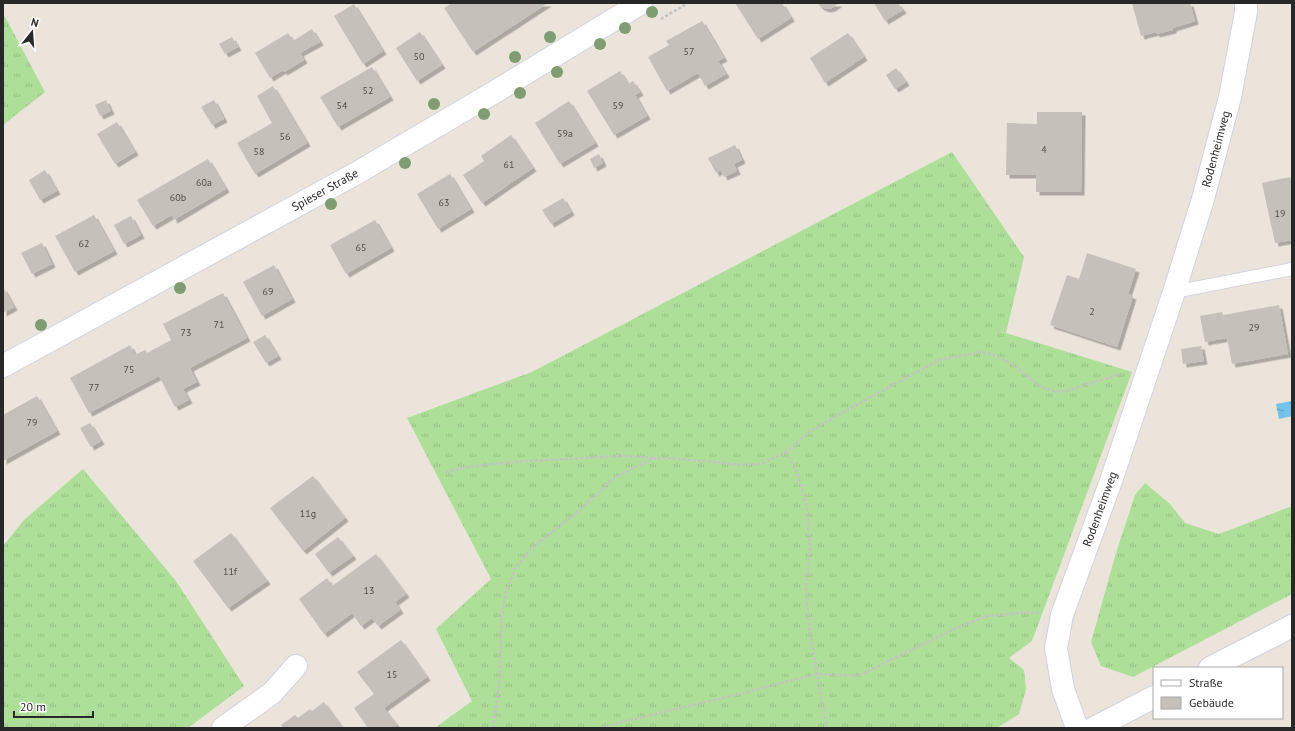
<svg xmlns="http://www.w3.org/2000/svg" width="1295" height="731" font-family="'PT Sans',sans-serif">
<defs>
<pattern id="grass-tufts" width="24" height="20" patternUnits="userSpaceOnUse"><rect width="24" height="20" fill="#aedf99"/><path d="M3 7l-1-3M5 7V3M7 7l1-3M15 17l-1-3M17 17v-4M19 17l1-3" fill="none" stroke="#96bf84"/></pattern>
<pattern id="water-ripples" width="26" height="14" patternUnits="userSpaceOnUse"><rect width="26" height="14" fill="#71c3e8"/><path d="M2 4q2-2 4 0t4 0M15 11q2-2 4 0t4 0" fill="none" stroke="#5d9ebc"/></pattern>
<filter id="shadow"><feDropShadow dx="3.5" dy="3.5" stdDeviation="0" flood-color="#0004"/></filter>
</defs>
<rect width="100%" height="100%" fill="#eae4da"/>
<path fill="url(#grass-tufts)" d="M 3,13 L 45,92 L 3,125 Z
M 952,152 L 1024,257 L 1006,333 L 1132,372 L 1032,641 L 1009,658 L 1024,670 L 1026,689 L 1019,714 L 997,728 L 435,728 L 472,701 L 436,629 L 491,579 L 407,418 L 532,372 Z
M 83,469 L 176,581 L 244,686 L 188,728 L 3,728 L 3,546 L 24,520 Z
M 1145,483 L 1170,504 L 1185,523 L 1219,534 L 1292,506 L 1292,594 L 1133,677 L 1101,666 L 1091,642 L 1116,553 L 1135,495 Z"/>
<path fill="url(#water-ripples)" d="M 1292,401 L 1292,416 L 1279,419 L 1276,404 Z"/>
<path fill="#c5c1ba" filter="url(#shadow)" d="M 452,3 L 548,3 L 473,52 L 444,8 Z
M 735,3 L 782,3 L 791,18 L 758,39 Z
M 817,3 L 839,3 L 832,8 L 827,9 L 821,7 Z
M 874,3 L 898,3 L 903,10 L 885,21 Z
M 1132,3 L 1190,3 L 1195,21 L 1173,28 L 1173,30 L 1156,34 L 1156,32 L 1141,36 Z
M 354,4 L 383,51 L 363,64 L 334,16 Z
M 702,21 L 724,58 L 718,61 L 726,74 L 705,86 L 698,73 L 667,91 L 648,57 L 669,45 L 666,41 Z
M 312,29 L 320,42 L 300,53 L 304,60 L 284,72 L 283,70 L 270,78 L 255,53 L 288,33 L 293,41 Z
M 420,32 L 442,65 L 417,81 L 396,48 Z
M 848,33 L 864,57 L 825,83 L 810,58 Z
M 232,37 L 238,47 L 225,54 L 219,44 Z
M 372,67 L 390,97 L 338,127 L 320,97 Z
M 896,68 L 906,82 L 895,89 L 886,75 Z
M 620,71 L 628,84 L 633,81 L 640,92 L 635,95 L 647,116 L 614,135 L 587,91 Z
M 273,86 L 307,143 L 255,174 L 237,143 L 272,123 L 257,96 Z
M 106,100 L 111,111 L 100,116 L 95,105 Z
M 214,100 L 224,119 L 212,125 L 201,107 Z
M 569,101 L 595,143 L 560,164 L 535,123 Z
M 1037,112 L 1082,112 L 1081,192 L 1036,192 L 1036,175 L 1006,175 L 1007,123 L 1037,124 Z
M 117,122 L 135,152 L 115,164 L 97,134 Z
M 511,135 L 533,168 L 482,203 L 463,175 L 484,161 L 481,156 Z
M 735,145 L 742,160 L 734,164 L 737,171 L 724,177 L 721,170 L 716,173 L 708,158 Z
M 599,154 L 603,163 L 594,168 L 590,159 Z
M 208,159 L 226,189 L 174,220 L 172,215 L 153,226 L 137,200 Z
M 45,170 L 57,191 L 40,200 L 29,180 Z
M 450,174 L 471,209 L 438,229 L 417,194 Z
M 1290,177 L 1292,185 L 1292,240 L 1275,243 L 1262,183 Z
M 563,198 L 571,212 L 551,224 L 542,210 Z
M 94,215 L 114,251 L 75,272 L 55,236 Z
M 131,216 L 141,235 L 124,244 L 114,225 Z
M 375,220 L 391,248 L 346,274 L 330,245 Z
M 42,243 L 52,264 L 32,274 L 21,253 Z
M 1087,253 L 1136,269 L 1128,294 L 1133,296 L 1117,347 L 1050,325 L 1067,275 L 1079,279 Z
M 274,265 L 292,299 L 262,316 L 243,282 Z
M 3,287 L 14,307 L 3,313 Z
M 223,293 L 247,338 L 190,368 L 197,382 L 183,389 L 189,400 L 175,407 L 159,376 L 89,413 L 70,378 L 130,345 L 135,355 L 145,350 L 147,353 L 171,340 L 163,324 Z
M 1279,305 L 1288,354 L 1232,364 L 1227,338 L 1205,342 L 1200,316 L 1222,312 L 1223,315 Z
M 265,335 L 278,356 L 266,363 L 253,342 Z
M 1201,346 L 1204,361 L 1183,364 L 1181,349 Z
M 37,396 L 57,431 L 3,461 L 3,415 Z
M 90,423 L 101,441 L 91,447 L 80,428 Z
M 313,476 L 345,518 L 303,551 L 270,508 Z
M 231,533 L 267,581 L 228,608 L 193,561 Z
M 338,537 L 353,556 L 329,573 L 315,554 Z
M 376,554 L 406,594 L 395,602 L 400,610 L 378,626 L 372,618 L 361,626 L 352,613 L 324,634 L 299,599 L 327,578 L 332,586 Z
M 401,640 L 427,677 L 384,708 L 397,725 L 393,728 L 368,728 L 354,708 L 374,694 L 357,672 Z
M 324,702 L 343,728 L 283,728 L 281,725 L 295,715 L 298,718 L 310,709 L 312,711 Z"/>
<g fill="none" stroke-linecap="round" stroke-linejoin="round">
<g stroke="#d0d2e1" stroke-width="14">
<path id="lane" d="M 1174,292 L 1292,269"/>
</g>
<g stroke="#d0d2e1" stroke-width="24">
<path id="street" d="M 1210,668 L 1292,626
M 223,728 L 272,693 L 296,666
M 1077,728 L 1063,689 L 1056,648 L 1062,615 L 1111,481 L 1174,292 L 1203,199 L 1230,97 L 1246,12 L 1246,3
M 1094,728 L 1154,697"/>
</g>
<g stroke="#d0d2e1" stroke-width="24">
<path id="secondary" d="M 3,366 L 355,174 L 493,93 L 641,3"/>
</g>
<path stroke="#c3c3c3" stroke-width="2.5" stroke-dasharray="3 2" stroke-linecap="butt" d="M 661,19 L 688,3
M 786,452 L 798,475 L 807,508 L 810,550 L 806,588 L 809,627 L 827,728
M 446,472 L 467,467 L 512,462 L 621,456 L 656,458
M 493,728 L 500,679 L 501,625 L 505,596 L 515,568 L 531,549 L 577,512 L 613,479 L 633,468 L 656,458 L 684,459 L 743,465 L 761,464 L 786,452 L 810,431 L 847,410 L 939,360 L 981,352 L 993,355 L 1012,364 L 1041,387 L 1053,391 L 1067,391 L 1120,374
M 601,728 L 621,722 L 719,699 L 817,674 L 858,676 L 952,630 L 987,616 L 1029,612 L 1038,613"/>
<use href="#lane" stroke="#fff" stroke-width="12"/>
<use href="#street" stroke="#fff" stroke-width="22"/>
<use href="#secondary" stroke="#fff" stroke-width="22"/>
</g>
<g fill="#7f9c72">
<circle cx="652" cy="12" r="6"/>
<circle cx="625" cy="28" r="6"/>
<circle cx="550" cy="37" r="6"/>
<circle cx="600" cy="44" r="6"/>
<circle cx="515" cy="57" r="6"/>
<circle cx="557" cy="72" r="6"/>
<circle cx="520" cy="93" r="6"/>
<circle cx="434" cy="104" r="6"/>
<circle cx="484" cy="114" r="6"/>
<circle cx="405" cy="163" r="6"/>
<circle cx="331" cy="204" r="6"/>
<circle cx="180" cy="288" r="6"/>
<circle cx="41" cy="325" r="6"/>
</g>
<g text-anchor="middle" stroke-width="3" stroke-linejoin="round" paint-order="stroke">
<g font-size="10" fill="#4f4e4c">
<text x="689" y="55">57</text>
<text x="419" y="60">50</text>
<text x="368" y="94">52</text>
<text x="342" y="109">54</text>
<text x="618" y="109">59</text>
<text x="565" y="137">59a</text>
<text x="285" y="140">56</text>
<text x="1044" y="153">4</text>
<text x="259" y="155">58</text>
<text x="509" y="168">61</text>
<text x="204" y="186">60a</text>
<text x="178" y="201">60b</text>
<text x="444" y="206">63</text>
<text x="1280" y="217">19</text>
<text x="84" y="247">62</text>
<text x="361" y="251">65</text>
<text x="268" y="295">69</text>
<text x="1092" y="315">2</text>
<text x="219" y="328">71</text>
<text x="1254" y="331">29</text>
<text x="186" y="336">73</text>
<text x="129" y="373">75</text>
<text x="94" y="391">77</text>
<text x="32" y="426">79</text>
<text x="308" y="517">11g</text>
<text x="230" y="575">11f</text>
<text x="369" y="594">13</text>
<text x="392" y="678">15</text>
</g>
<g font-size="12" fill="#282828" stroke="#fff">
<text transform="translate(1216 149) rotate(-75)" y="4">Rodenheimweg</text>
<text transform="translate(325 190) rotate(-29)" y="4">Spieser Straße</text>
<text transform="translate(1100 509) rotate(-70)" y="4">Rodenheimweg</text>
</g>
</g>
<rect width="1295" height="731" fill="none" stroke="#282828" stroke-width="8"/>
<rect x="1153" y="667" width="130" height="52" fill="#ffffff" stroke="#a9a9a9"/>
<rect x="1161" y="680" width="20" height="6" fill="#ffffff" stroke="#a9a9a9"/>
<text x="1189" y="687" font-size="12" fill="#282828">Straße</text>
<rect x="1161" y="697" width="20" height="12" fill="#c5c1ba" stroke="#a9a9a9"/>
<text x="1189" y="707" font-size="12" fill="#282828">Gebäude</text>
<g transform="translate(32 32) rotate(17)" stroke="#ffffff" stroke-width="3" paint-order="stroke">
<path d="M0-3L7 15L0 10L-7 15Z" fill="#282828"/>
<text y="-6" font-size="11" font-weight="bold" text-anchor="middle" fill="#282828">N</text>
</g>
<path d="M14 711v6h79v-6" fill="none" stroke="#282828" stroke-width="2"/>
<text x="20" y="711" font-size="12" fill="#282828" stroke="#ffffff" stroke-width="3" paint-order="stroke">20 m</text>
</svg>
